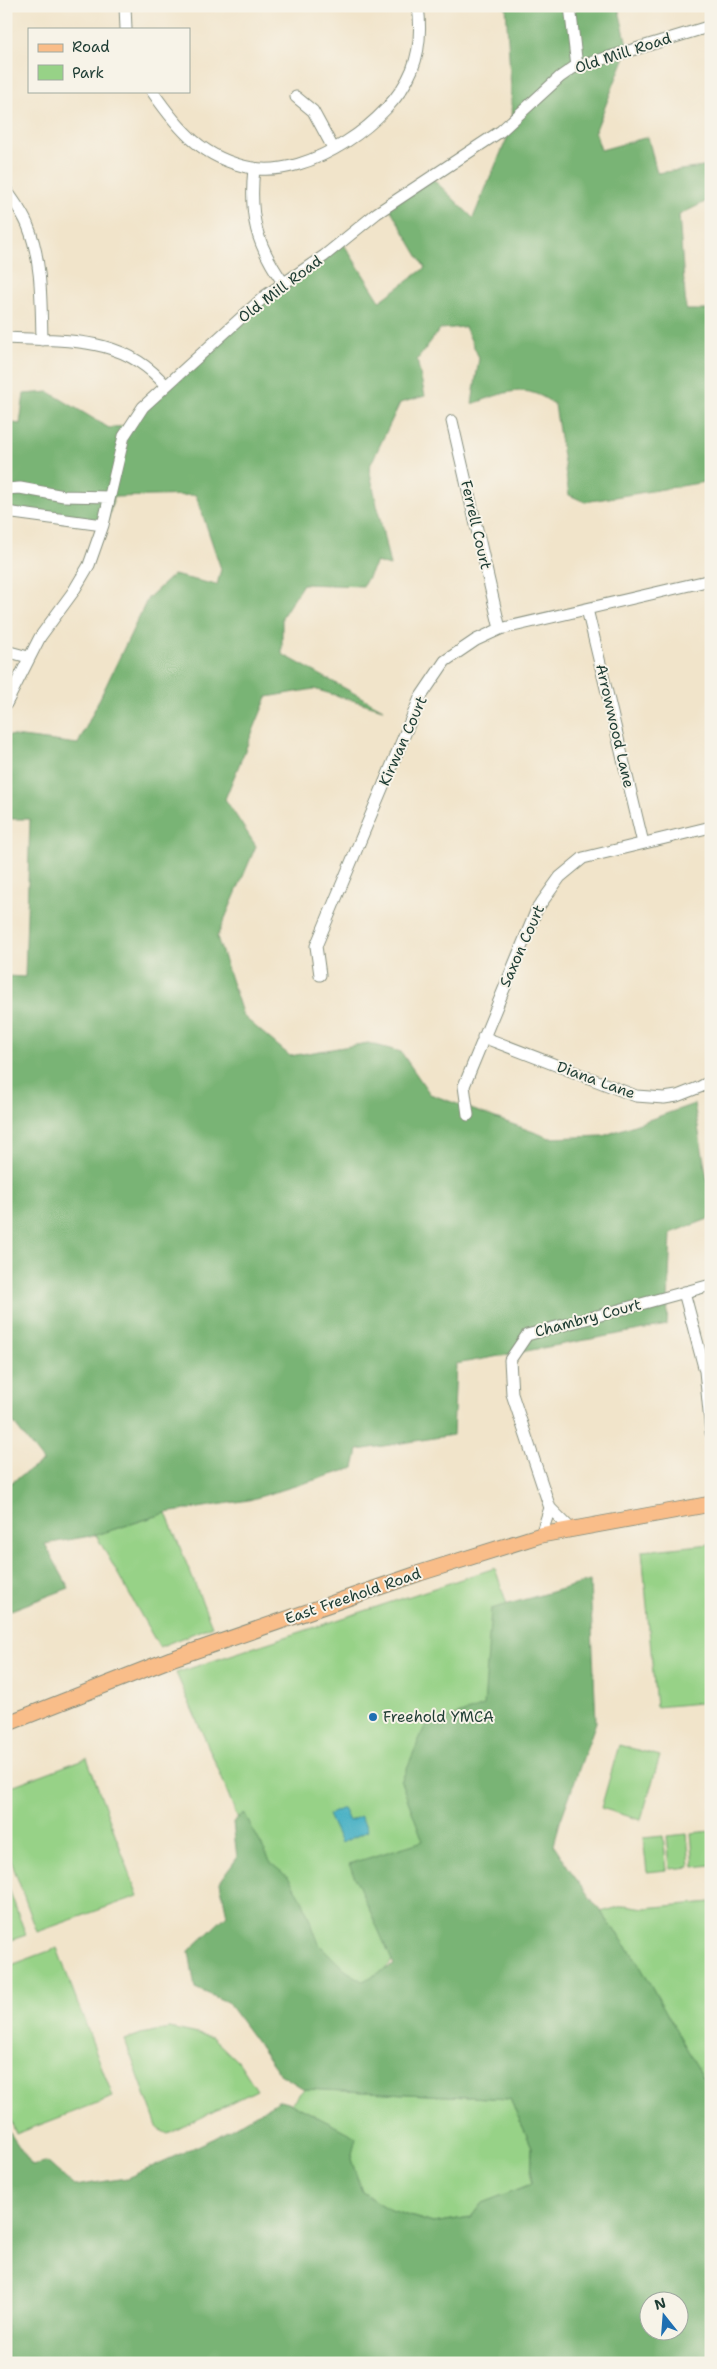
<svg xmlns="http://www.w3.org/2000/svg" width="717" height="2369" font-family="'Shantell Sans',sans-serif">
<rect width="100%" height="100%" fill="#f7f3e8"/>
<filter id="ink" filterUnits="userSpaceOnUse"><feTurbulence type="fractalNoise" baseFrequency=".02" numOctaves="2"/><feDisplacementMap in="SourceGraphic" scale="10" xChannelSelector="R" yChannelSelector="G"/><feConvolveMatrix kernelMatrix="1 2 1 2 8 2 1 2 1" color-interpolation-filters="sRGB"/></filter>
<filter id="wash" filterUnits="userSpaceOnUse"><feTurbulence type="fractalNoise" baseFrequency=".0096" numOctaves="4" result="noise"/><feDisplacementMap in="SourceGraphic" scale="20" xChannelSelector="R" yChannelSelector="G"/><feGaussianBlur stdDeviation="1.12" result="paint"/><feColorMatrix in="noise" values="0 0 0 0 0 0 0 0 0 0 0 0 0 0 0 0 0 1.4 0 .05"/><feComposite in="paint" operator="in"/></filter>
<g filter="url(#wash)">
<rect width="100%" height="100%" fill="#f1e4ca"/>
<path fill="#97d287" stroke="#5b885e" d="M 166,1513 L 212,1626 L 159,1647 L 96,1535 Z
M 711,1544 L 711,1702 L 656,1707 L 642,1551 Z
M 495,1568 L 552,1742 L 328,2048 L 219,1771 L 176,1673 Z
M 619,1745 L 660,1756 L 641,1820 L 601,1808 Z
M 87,1758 L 138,1896 L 37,1932 L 6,1847 L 6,1788 Z
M 711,1831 L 711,1865 L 694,1867 L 691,1833 Z
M 687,1834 L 690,1867 L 670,1869 L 667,1836 Z
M 663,1836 L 667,1870 L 647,1872 L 643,1838 Z
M 6,1881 L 26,1935 L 6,1942 Z
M 711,1902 L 711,2080 L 704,2080 L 636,1959 L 601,1912 L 626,1905 L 644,1908 Z
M 57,1948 L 113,2097 L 16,2134 L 6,2108 L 6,1967 Z
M 170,2028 L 212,2037 L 240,2064 L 257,2090 L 168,2134 L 158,2129 L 125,2040 L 141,2034 Z
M 304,2089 L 510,2099 L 532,2147 L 531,2185 L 482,2203 L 471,2217 L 433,2223 L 390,2210 L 362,2192 L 351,2159 L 355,2137 L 291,2103 Z"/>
<path fill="#79b474" stroke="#4c7854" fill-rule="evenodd" d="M 506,6 L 618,6 L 628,49 L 595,132 L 601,150 L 648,137 L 657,173 L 711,166 L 711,199 L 679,215 L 686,310 L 711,310 L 711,481 L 585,502 L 569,495 L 555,405 C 524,381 505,393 472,404 L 479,358 L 465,327 L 440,329 L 417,360 L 425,396 L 400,403 L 369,468 L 390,566 L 376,562 L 363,586 L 303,584 L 282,617 L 282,654 L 383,709 L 314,689 L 267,697 L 225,799 L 256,846 L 217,937 L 243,1016 L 290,1056 L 368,1043 L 401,1052 L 430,1094 L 550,1138 L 603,1136 L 694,1104 L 711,1201 L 711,1218 L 671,1233 L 667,1325 L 456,1364 L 453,1435 L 358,1450 L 354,1468 L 249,1500 L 166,1513 L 96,1535 L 45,1544 L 69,1588 L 6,1612 L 6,1486 L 43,1461 L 6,1413 L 6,976 L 25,977 L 30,819 L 6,819 L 6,735 L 78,744 L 148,598 L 173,575 L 217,585 L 221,569 L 196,495 L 114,497 L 107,523 L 6,512 L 6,422 L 20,424 L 24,394 L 49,392 L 109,428 L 130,425 L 223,331 L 343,243 L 380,301 L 425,268 L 388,205 L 431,177 L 473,218 L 513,124 Z
M 590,1581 L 596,1722 L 560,1822 L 554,1845 L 574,1876 L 636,1959 L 704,2079 L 711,2080 L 711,2363 L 6,2363 L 6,2127 L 32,2166 L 47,2162 L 74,2186 L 127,2178 L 215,2138 L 280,2100 L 291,2103 L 356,2137 L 351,2159 L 362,2192 L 390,2210 L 433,2223 L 471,2217 L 482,2203 L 531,2184 L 532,2147 L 510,2099 L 304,2089 L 280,2074 L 227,2002 L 195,1988 L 189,1951 L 227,1915 L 220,1882 L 237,1858 L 233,1822 L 244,1813 L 272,1864 L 289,1878 L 302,1899 L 319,1944 L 345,1970 L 363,1981 L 394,1965 L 349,1864 L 423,1841 L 401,1782 L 425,1726 L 484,1706 L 491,1609 ZM 650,2302 L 680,2302 L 680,2332 L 650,2332 Z"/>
<path fill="#46b0c4" stroke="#32767c" d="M 343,1808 L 349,1821 L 361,1816 L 368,1831 L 341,1843 L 328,1815 Z"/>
</g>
<g filter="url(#ink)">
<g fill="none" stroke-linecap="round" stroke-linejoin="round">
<g stroke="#88907f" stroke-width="13">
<path id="minor" d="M 125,6 L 126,29
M 570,6 L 577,67
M 152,91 C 179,130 203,159 252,168 C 309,178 391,122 412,70 C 420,50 421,28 418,6
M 296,97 L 313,111 L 333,148
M 254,168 C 249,217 256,244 284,284
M 6,190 C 14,201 23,213 28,226 C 42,260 41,303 42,340
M 6,338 C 66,341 124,335 166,386
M 452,421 L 500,629
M 6,489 L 20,488 L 64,496 L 109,497
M 6,512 L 103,525
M 587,609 L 643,843
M 6,651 L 28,657
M 6,704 L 40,637 L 73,592 L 89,565 L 103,525 L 124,436 L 143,407 L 265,296 L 324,256 L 377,213 L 501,131 L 560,77 L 573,68 L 711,26
M 320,975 L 316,946 L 420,698 L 445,661 L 476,640 L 500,629 L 711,580
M 483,1037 L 636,1096 L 664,1098 L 677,1096 L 700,1087 L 711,1081
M 468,1115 L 464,1086 L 537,909 L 560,877 L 583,858 L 711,827
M 684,1292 L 705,1371 L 711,1433
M 571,1529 L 550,1508 L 512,1394 L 510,1360 L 527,1335 L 711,1285
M 541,1535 L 550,1508"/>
</g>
<g stroke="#88907f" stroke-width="17">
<path id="major" d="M 6,1724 L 171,1659 L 420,1573 L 541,1535 L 711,1504"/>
</g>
<use href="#minor" stroke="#fff" stroke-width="11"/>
<use href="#major" stroke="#f9bd89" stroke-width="15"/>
</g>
</g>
<circle fill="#1f6fb2" stroke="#f7f3e8" stroke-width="2" cx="373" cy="1717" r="5"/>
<g text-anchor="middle" stroke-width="4" stroke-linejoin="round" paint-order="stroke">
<g font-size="15" fill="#1f3d34" stroke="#f7f3e8">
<text transform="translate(623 53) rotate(-18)" y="5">Old Mill Road</text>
<text transform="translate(280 289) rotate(-37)" y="5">Old Mill Road</text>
<text transform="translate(476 525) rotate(77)" y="5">Ferrell Court</text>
<text transform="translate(615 726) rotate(77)" y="5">Arrowwood Lane</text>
<text transform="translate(403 741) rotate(-66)" y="5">Kirwan Court</text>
<text transform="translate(522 946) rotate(-66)" y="5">Saxon Court</text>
<text transform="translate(596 1080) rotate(20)" y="5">Diana Lane</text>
<text transform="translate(588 1318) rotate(-15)" y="5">Chambry Court</text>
<text transform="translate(353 1596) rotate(-19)" y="5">East Freehold Road</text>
</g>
<g font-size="15" fill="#1f3d34" stroke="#f7f3e8" text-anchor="start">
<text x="383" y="1722">Freehold YMCA</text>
</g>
</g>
<rect width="717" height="2369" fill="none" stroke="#f7f3e8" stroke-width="25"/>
<rect x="28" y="28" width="162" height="65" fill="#f7f3e8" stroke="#a1aaa0"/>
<rect x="38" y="44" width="25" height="8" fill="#f9bd89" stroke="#a1aaa0"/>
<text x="72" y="52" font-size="15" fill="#1f3d34">Road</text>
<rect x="38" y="65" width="25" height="15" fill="#97d287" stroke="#a1aaa0"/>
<text x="72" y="78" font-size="15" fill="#1f3d34">Park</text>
<g transform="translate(664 2316) rotate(343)"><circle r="24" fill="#f7f3e8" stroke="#a1aaa0"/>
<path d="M0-4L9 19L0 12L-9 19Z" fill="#1f6fb2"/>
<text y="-8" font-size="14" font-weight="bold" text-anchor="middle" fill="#1f3d34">N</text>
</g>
</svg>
